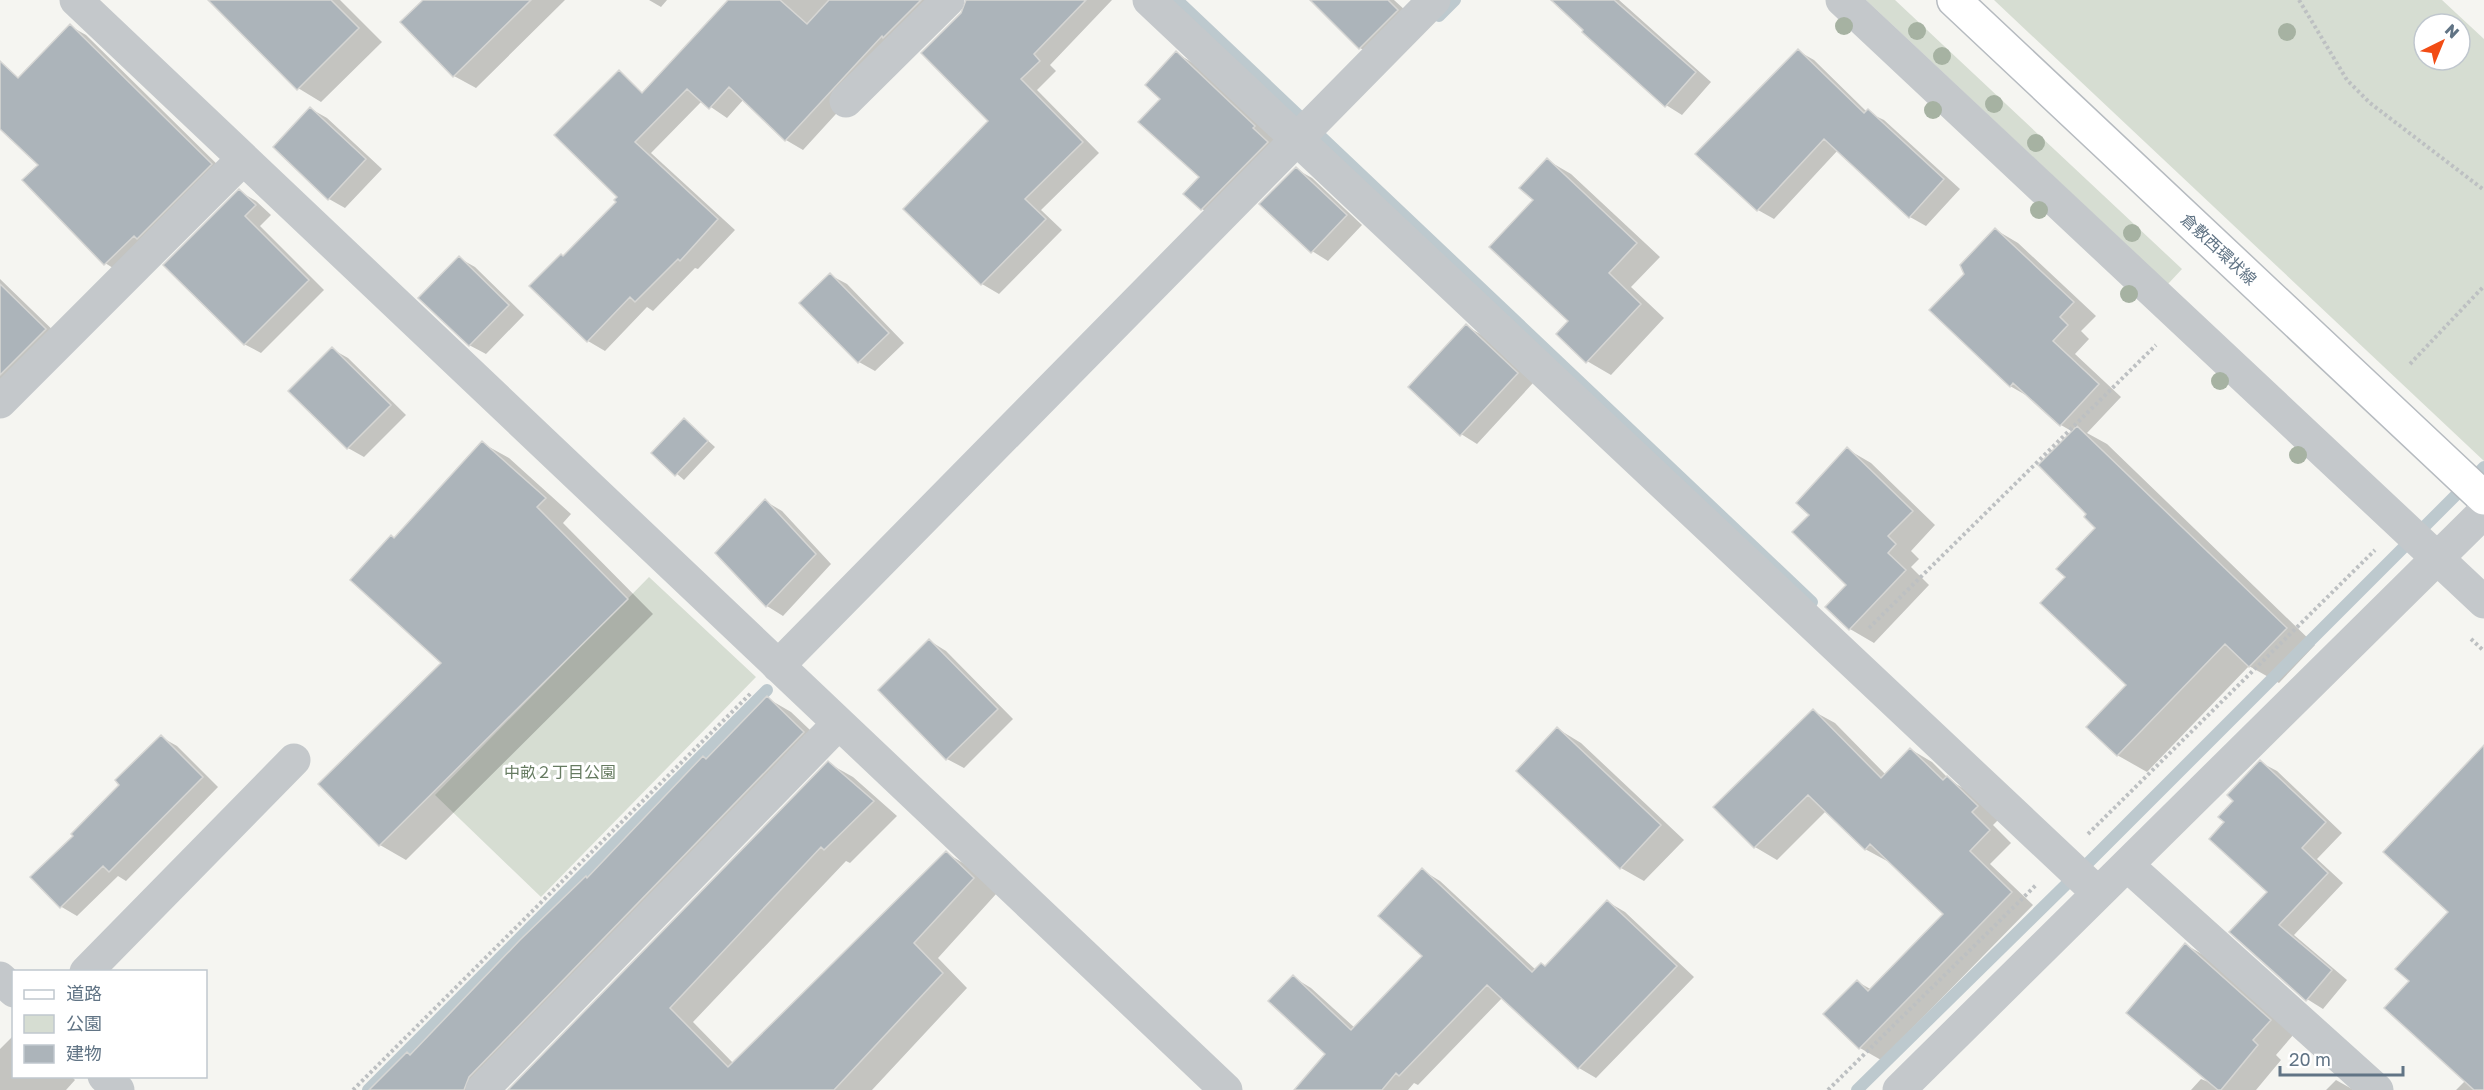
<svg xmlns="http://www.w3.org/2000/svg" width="2484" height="1090" font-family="'Golos Text','Noto Sans JP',sans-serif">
<rect width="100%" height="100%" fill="#f5f5f1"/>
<path fill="#d6ddd2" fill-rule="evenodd" d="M 1866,0 L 1895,0 L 2182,269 L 2168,284 Z
M 1994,0 L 2442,0 L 2484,39 L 2484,461 ZM 2424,24 L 2460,24 L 2460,60 L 2424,60 Z
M 649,577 L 756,677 L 541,897 L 435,795 Z"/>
<path fill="#0003" d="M 210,0 L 340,0 L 382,42 L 321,102 L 298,88 Z
M 425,0 L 565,0 L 476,88 L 454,76 Z
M 649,0 L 667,0 L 661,7 Z
M 730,0 L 948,0 L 899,45 L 803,150 L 786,140 L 744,99 L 727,118 L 702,101 L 651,153 L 735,230 L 698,269 L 695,268 L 653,311 L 647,307 L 605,351 L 588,341 L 564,257 L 618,201 L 619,197 L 583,162 Z
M 967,0 L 1112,0 L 1050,65 L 1056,71 L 1037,90 L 1099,153 L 1041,210 L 1062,230 L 999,294 L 982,284 L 905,209 L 990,121 L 962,14 Z
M 1312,0 L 1394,0 L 1418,22 L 1381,60 L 1360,48 Z
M 1554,0 L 1619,0 L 1711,82 L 1682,115 L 1666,105 Z
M 70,26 L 86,35 L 227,174 L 121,273 L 105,263 L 40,165 L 0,126 L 0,88 L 19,79 Z
M 1798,51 L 1814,60 L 1867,112 L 1884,120 L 1960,189 L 1926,226 L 1910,217 L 1838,150 L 1774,219 L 1758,210 Z
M 1176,53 L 1200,67 L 1278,140 L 1225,223 L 1202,209 L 1201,177 L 1162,99 Z
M 311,109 L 327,118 L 382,169 L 345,208 L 329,199 L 275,147 Z
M 1547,160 L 1571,174 L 1660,257 L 1631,287 L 1664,318 L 1611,375 L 1587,361 L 1570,321 L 1535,200 Z
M 1296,169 L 1312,178 L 1362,225 L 1328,261 L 1312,251 Z
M 239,191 L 256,201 L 271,215 L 260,226 L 324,290 L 261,353 L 244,344 Z
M 1996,230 L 2018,243 L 2096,316 L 2081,331 L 2089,339 L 2075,354 L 2121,397 L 2087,433 L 2107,444 L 2315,645 L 2279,683 L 2249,666 L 2147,772 L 2117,755 L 2128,685 L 2067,577 L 2097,528 L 2088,514 L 2073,432 L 2061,425 L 2031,398 L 2010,386 L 1966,274 Z
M 459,258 L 475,267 L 524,315 L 486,354 L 469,345 Z
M 830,275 L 847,284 L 904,343 L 875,371 L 859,362 Z
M 0,279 L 62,339 L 0,403 Z
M 1466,326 L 1482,335 L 1533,383 L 1477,444 L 1461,434 Z
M 332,349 L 348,358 L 406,415 L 364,457 L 348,448 Z
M 685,420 L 715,447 L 684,480 L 653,453 Z
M 482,443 L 509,458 L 571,514 L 563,523 L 653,614 L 406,860 L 380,845 L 443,663 L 395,539 Z
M 1847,449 L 1871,463 L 1935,525 L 1911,551 L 1919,559 L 1911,567 L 1929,585 L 1874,643 L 1850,629 L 1827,607 L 1848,585 L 1811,515 Z
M 765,501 L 782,511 L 831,564 L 783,616 L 767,606 L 717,553 Z
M 930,641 L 946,651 L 1013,719 L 964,768 L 947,759 L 880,690 Z
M 767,698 L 791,712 L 828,747 L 494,1090 L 371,1090 L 410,1056 Z
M 1813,711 L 1835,723 L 1886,775 L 1910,749 L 1932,762 L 1951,781 L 1968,791 L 1999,819 L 1993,825 L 2011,843 L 1990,864 L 2033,905 L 1881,1060 L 1860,1048 L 1858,982 L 1872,990 L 1945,914 L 1889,860 L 1887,861 L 1865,849 L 1826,811 L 1777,860 L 1755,847 L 1715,807 Z
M 1558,729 L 1581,743 L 1684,840 L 1644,881 L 1621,868 Z
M 161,737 L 177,746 L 218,787 L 126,881 L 118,876 L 77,916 L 60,906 L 75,836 Z
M 2484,748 L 2484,1090 L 2456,1090 L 2466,1080 L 2411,981 L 2450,912 Z
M 2260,762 L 2277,771 L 2342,833 L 2317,859 L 2343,883 L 2294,935 L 2347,980 L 2323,1009 L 2307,999 L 2232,932 L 2269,892 L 2226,822 Z
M 828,763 L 853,777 L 897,816 L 850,863 L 846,861 L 693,1022 L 734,1064 L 946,853 L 970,867 L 997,893 L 938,958 L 967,988 L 872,1090 L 510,1090 Z
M 1422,870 L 1440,881 L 1536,970 L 1546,967 L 1608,902 L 1625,912 L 1694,977 L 1596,1078 L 1579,1068 L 1503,997 L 1418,1085 L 1414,1083 L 1408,1090 L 1296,1090 L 1328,1053 L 1293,977 L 1311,988 L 1355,1028 L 1424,956 Z
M 2186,945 L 2209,958 L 2294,1034 L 2276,1055 L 2281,1060 L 2256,1090 L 2191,1090 L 2201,1079 L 2211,1083 Z
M 14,1035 L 14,1076 L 71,1076 L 75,1080 L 66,1090 L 0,1090 L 0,1049 Z
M 2336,1080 L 2352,1089 L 2353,1090 L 2326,1090 Z"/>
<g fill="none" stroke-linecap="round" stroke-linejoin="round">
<path stroke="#bdc9ce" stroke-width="12" d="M 1177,0 L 1812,602
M 1439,16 L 1455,0
M 368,1090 L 767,690
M 1857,1090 L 2088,863 L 2484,467"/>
</g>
<path fill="#acb4ba" stroke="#d6d6d4" stroke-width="1.5" d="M 208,0 L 331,0 L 359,28 L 297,90 Z
M 423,0 L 531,0 L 453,77 L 400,22 Z
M 728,0 L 780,0 L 807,24 L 829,0 L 921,0 L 883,38 L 882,36 L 785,141 L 729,87 L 709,109 L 687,89 L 635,142 L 718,219 L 680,261 L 678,259 L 635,302 L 630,297 L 587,342 L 529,286 L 561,254 L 563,256 L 616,202 L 614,200 L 617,197 L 554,135 L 619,70 L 642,93 Z
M 966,0 L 1086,0 L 1034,54 L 1040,61 L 1021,79 L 1083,142 L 1025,199 L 1046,219 L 981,285 L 903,209 L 988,121 L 921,53 L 961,13 Z
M 1310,0 L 1388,0 L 1398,10 L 1359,49 Z
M 1551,0 L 1614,0 L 1696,72 L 1665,107 L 1582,32 L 1583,30 Z
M 70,24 L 212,164 L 137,239 L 134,236 L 104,265 L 22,180 L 38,165 L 0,129 L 0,61 L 18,78 Z
M 1798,49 L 1864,113 L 1868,109 L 1944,179 L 1909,218 L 1824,139 L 1757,211 L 1695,154 Z
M 1176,51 L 1255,126 L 1253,128 L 1268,142 L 1201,210 L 1183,194 L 1199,177 L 1138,122 L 1160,99 L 1145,85 Z
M 310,107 L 366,159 L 328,200 L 273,147 Z
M 1547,158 L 1637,243 L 1609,273 L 1641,304 L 1586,363 L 1556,334 L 1568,321 L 1489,247 L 1533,200 L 1519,188 Z
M 1296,167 L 1347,215 L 1311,253 L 1259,204 Z
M 239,189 L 256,205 L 245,216 L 309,280 L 244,345 L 163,265 Z
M 1995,228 L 2074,302 L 2060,317 L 2068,325 L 2053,341 L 2099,384 L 2060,426 L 2013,383 L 2010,387 L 1929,310 L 1964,274 L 1960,265 Z
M 459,256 L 509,305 L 469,346 L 418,298 Z
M 830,273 L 889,333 L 858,363 L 799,303 Z
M 0,284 L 46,329 L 0,375 Z
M 1466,324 L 1518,373 L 1460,436 L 1408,387 Z
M 332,347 L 391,405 L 347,449 L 288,391 Z
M 684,418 L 708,441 L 675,476 L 651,453 Z
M 2077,426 L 2287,628 L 2249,667 L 2225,644 L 2117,756 L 2086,727 L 2126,685 L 2040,603 L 2065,577 L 2056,569 L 2095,528 L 2084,517 L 2086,514 L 2038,465 Z
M 482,441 L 546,498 L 537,507 L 628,599 L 379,846 L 318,784 L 441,663 L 350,580 L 391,535 L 394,538 Z
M 1847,447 L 1913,511 L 1888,536 L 1896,544 L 1888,553 L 1906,570 L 1849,630 L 1825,607 L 1846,585 L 1792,532 L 1809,515 L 1796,503 Z
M 765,499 L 816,554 L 766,607 L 715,553 Z
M 929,639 L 998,709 L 946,760 L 878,690 Z
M 767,696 L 804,732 L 469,1077 L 464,1090 L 369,1090 L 407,1052 L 410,1055 L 520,940 L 586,876 L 587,878 L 703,756 L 706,759 Z
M 1813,709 L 1881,778 L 1910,748 L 1943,780 L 1947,776 L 1978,806 L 1972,812 L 1990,830 L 1970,851 L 2012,892 L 1859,1049 L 1823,1014 L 1857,980 L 1868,991 L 1943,914 L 1870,844 L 1865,850 L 1808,795 L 1754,848 L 1713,807 Z
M 1557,727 L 1661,825 L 1620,869 L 1516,771 Z
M 161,735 L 203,777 L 109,872 L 103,866 L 60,908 L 30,877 L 73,836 L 71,834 L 119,785 L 115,780 Z
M 2484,745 L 2484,1090 L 2474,1090 L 2384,1008 L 2409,981 L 2395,969 L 2448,912 L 2383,852 Z
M 2260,760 L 2326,822 L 2302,848 L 2328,873 L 2279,925 L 2332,970 L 2306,1001 L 2229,932 L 2267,892 L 2209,839 L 2224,822 L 2218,817 L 2233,801 L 2227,795 Z
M 828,761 L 874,801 L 824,850 L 821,847 L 670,1008 L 728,1067 L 946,851 L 974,878 L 914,943 L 943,973 L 834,1090 L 508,1090 Z
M 1422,868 L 1532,972 L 1541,963 L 1545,966 L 1607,900 L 1677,966 L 1578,1069 L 1487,985 L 1399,1076 L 1396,1073 L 1382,1090 L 1294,1090 L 1325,1054 L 1268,1001 L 1293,975 L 1351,1030 L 1422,956 L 1378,916 Z
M 2185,943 L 2271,1020 L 2253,1040 L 2258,1045 L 2221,1090 L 2218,1090 L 2126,1013 Z"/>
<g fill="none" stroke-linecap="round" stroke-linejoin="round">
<g stroke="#b6bbc0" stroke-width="36">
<path id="secondary" d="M 1954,0 L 2484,498"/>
</g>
<path stroke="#bdc0c2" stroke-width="4" stroke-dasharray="3 3" stroke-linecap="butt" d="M 2299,0 L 2347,80 L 2370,103 L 2484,190
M 2410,364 L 2484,286
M 1869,628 L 2156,345
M 2471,639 L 2484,651
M 2088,834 L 2375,550
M 353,1090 L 752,692
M 1828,1090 L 2036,885"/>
<path stroke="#c4c8cb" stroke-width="33" d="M 76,0 L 1226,1090
M 1149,0 L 2098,893
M 1842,0 L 2484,602
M 846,101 L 948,0
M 0,402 L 243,159
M 778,666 L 1434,0
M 2127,865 L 2377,1090
M 86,972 L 294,760
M 0,978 L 14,991
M 104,1076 L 118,1090
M 482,1090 L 838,724
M 1899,1090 L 2484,512"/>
<use href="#secondary" stroke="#fff" stroke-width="33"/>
</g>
<g fill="#a6b2a2">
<circle cx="1844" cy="26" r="9"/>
<circle cx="1917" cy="31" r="9"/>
<circle cx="2287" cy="32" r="9"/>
<circle cx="1942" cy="56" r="9"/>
<circle cx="1994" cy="104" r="9"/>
<circle cx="1933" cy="110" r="9"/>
<circle cx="2036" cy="143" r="9"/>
<circle cx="2039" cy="210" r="9"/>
<circle cx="2132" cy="233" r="9"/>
<circle cx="2129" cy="294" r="9"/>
<circle cx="2220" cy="381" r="9"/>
<circle cx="2298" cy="455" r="9"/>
</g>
<g text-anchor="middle" stroke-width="6" stroke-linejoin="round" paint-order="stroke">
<g font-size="16" fill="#617485" stroke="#fff">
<text transform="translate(2219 249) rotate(43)" y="6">倉敷西環状線</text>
</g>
<g font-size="16" fill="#667b61" stroke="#fff">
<text x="560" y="778">中畝２丁目公園</text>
</g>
</g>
<rect x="12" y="970" width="195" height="108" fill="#ffffff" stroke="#c0c7ce" stroke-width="1.5"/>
<rect x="24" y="990" width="30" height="9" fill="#ffffff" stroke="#c0c7ce" stroke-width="1.5"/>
<text x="66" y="1000" font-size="18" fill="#617485">道路</text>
<rect x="24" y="1015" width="30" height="18" fill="#d6ddd2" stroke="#c0c7ce" stroke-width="1.5"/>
<text x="66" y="1030" font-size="18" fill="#617485">公園</text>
<rect x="24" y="1045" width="30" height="18" fill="#acb4ba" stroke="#c0c7ce" stroke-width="1.5"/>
<text x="66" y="1060" font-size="18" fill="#617485">建物</text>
<g transform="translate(2442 42) rotate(43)"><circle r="28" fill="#ffffff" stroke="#c0c7ce" stroke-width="1.5"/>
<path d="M0-4.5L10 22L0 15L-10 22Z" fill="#f24c14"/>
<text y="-9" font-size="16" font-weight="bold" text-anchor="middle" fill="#617485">N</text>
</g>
<path d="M2280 1066v9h123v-9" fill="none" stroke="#617485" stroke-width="3"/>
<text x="2289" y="1066" font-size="18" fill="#617485" stroke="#ffffff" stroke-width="4.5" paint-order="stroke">20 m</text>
</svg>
